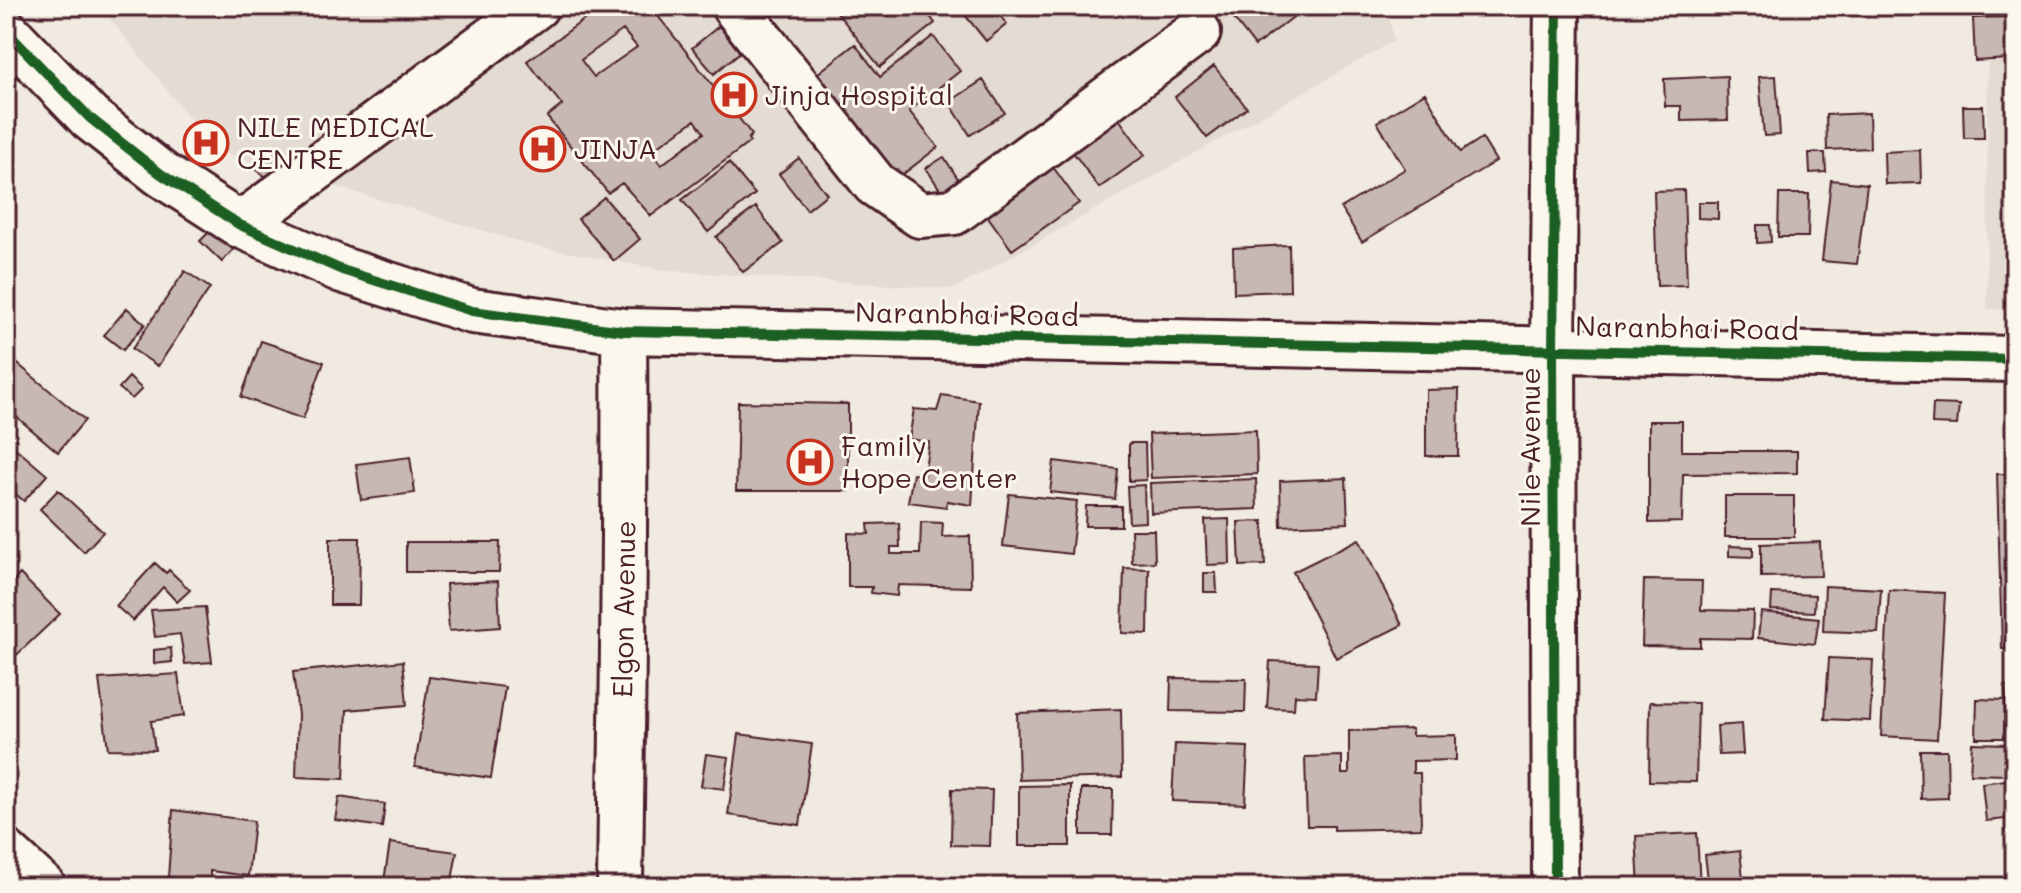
<svg xmlns="http://www.w3.org/2000/svg" width="2021" height="893" font-family="Mali,sans-serif">
<rect width="100%" height="100%" fill="#f0eae0"/>
<filter id="ink" filterUnits="userSpaceOnUse"><feTurbulence type="fractalNoise" baseFrequency=".0125" numOctaves="2"/><feDisplacementMap in="SourceGraphic" scale="16" xChannelSelector="R" yChannelSelector="G"/><feConvolveMatrix kernelMatrix="1 2 1 2 8 2 1 2 1" color-interpolation-filters="sRGB"/></filter>
<g filter="url(#ink)">
<path fill="#e4dbd2" d="M 100,6 L 1387,6 L 1394,41 L 954,289 L 671,271 L 534,246 L 215,150 Z
M 1988,6 L 2015,6 L 2015,309 L 1987,309 Z"/>
<path fill="#c8b8b3" stroke="#4a1f2b" stroke-width="2" fill-rule="evenodd" d="M 603,6 L 650,6 L 752,135 L 748,139 L 750,142 L 651,216 L 622,183 L 608,193 L 547,117 L 562,105 L 527,61 ZM 623,30 L 637,47 L 594,77 L 581,60 ZM 695,120 L 704,133 L 661,165 L 651,151 Z
M 832,6 L 922,6 L 935,23 L 880,67 Z
M 965,6 L 992,6 L 1007,24 L 986,41 L 961,10 Z
M 1224,6 L 1308,6 L 1255,46 Z
M 2008,17 L 2009,59 L 1975,61 L 1973,18 Z
M 719,26 L 740,52 L 714,74 L 692,48 Z
M 933,36 L 960,71 L 909,111 L 938,147 L 898,178 L 817,74 L 855,44 L 880,77 Z
M 1214,66 L 1247,108 L 1207,138 L 1175,97 Z
M 1727,76 L 1728,120 L 1681,121 L 1681,106 L 1665,106 L 1664,79 Z
M 1776,76 L 1780,135 L 1764,136 L 1759,77 Z
M 983,80 L 1005,113 L 970,135 L 949,102 Z
M 1425,93 L 1460,152 L 1482,138 L 1496,161 L 1362,242 L 1341,208 L 1405,169 L 1377,122 Z
M 1963,106 L 1983,106 L 1984,138 L 1964,138 Z
M 1869,113 L 1870,148 L 1827,150 L 1826,115 Z
M 1119,119 L 1145,155 L 1099,188 L 1073,152 Z
M 1920,150 L 1921,183 L 1885,184 L 1884,152 Z
M 271,151 L 293,169 L 278,187 L 256,169 Z
M 1809,153 L 1825,153 L 1826,172 L 1810,173 Z
M 944,157 L 960,182 L 943,194 L 926,168 Z
M 799,158 L 827,194 L 807,210 L 779,174 Z
M 729,163 L 755,194 L 708,232 L 682,200 Z
M 1053,167 L 1079,203 L 1012,250 L 986,214 Z
M 1831,180 L 1867,184 L 1857,264 L 1822,261 Z
M 1684,190 L 1687,285 L 1657,286 L 1654,191 Z
M 1779,194 L 1809,194 L 1808,237 L 1778,237 Z
M 604,197 L 640,239 L 614,261 L 578,219 Z
M 1698,202 L 1718,202 L 1718,219 L 1698,218 Z
M 756,207 L 783,243 L 743,272 L 716,237 Z
M 1757,225 L 1770,225 L 1771,242 L 1757,243 Z
M 212,229 L 233,250 L 222,262 L 200,241 Z
M 1289,245 L 1290,291 L 1234,293 L 1233,248 Z
M 185,271 L 210,288 L 158,366 L 132,349 Z
M 127,308 L 145,324 L 123,350 L 104,335 Z
M 261,341 L 324,362 L 303,419 L 241,397 Z
M 13,360 L 85,420 L 58,452 L 6,408 L 6,368 Z
M 129,377 L 142,389 L 132,399 L 119,388 Z
M 1459,389 L 1458,456 L 1426,456 L 1426,390 Z
M 942,395 L 979,401 L 972,505 L 947,501 L 946,507 L 908,502 L 913,474 L 924,475 L 929,442 L 909,439 L 914,409 L 937,411 Z
M 738,402 L 848,404 L 848,491 L 736,491 Z
M 1933,404 L 1959,405 L 1957,425 L 1932,424 Z
M 1649,421 L 1682,421 L 1682,451 L 1797,451 L 1797,473 L 1683,474 L 1682,522 L 1649,523 Z
M 1256,430 L 1257,474 L 1151,478 L 1149,434 Z
M 6,440 L 47,475 L 24,501 L 6,486 Z
M 1129,443 L 1145,443 L 1146,480 L 1129,481 Z
M 410,457 L 415,493 L 361,500 L 356,464 Z
M 1054,461 L 1118,469 L 1115,499 L 1050,492 Z
M 1997,474 L 2015,474 L 2015,649 L 2002,649 Z
M 1346,478 L 1348,523 L 1281,526 L 1280,481 Z
M 1256,479 L 1257,509 L 1151,513 L 1150,483 Z
M 1144,485 L 1145,522 L 1129,523 L 1127,486 Z
M 58,490 L 103,532 L 84,552 L 40,509 Z
M 1009,494 L 1077,501 L 1071,554 L 1003,546 Z
M 1725,496 L 1794,496 L 1794,537 L 1725,537 Z
M 1086,506 L 1121,506 L 1121,526 L 1085,526 Z
M 1229,519 L 1230,564 L 1207,565 L 1205,520 Z
M 1263,521 L 1265,565 L 1240,566 L 1238,522 Z
M 921,522 L 943,523 L 942,537 L 970,536 L 971,587 L 898,585 L 897,596 L 871,593 L 872,587 L 848,587 L 848,533 L 869,534 L 868,524 L 899,523 L 900,547 L 891,547 L 891,554 L 920,554 Z
M 1131,530 L 1154,530 L 1155,562 L 1132,563 Z
M 330,538 L 360,538 L 359,605 L 330,605 Z
M 1359,539 L 1402,625 L 1336,658 L 1293,572 Z
M 406,542 L 500,542 L 499,572 L 406,572 Z
M 1820,542 L 1821,576 L 1761,577 L 1761,544 Z
M 1729,546 L 1753,547 L 1753,557 L 1729,556 Z
M 155,563 L 166,573 L 169,570 L 190,590 L 177,602 L 163,587 L 133,621 L 116,606 Z
M 1124,568 L 1149,569 L 1148,634 L 1122,633 Z
M 1204,573 L 1216,573 L 1217,592 L 1204,592 Z
M 20,574 L 60,614 L 6,665 L 6,588 Z
M 1644,580 L 1702,581 L 1701,610 L 1753,611 L 1752,639 L 1700,638 L 1700,647 L 1642,646 Z
M 498,581 L 500,627 L 449,631 L 446,584 Z
M 1825,586 L 1881,589 L 1878,633 L 1823,631 Z
M 1889,590 L 1945,593 L 1937,739 L 1881,736 Z
M 1772,593 L 1815,595 L 1814,612 L 1771,610 Z
M 205,607 L 212,662 L 185,664 L 180,634 L 155,637 L 151,610 Z
M 1761,612 L 1819,618 L 1815,644 L 1758,638 Z
M 171,648 L 172,662 L 154,664 L 154,650 Z
M 1829,658 L 1873,660 L 1870,721 L 1825,719 Z
M 403,661 L 407,705 L 347,710 L 344,779 L 296,777 L 298,715 L 293,672 Z
M 1270,661 L 1318,663 L 1316,696 L 1295,695 L 1294,709 L 1267,708 Z
M 178,674 L 184,716 L 151,721 L 155,750 L 108,749 L 99,679 Z
M 429,677 L 505,687 L 491,778 L 415,767 Z
M 1171,678 L 1246,679 L 1245,712 L 1170,711 Z
M 2015,685 L 2015,818 L 1986,821 L 1982,783 L 2014,779 L 2005,686 Z
M 1977,699 L 2005,700 L 2004,738 L 1976,738 Z
M 1650,702 L 1698,703 L 1696,782 L 1649,781 Z
M 1121,709 L 1122,777 L 1019,780 L 1017,713 Z
M 1741,724 L 1743,754 L 1719,755 L 1717,726 Z
M 1412,729 L 1412,736 L 1456,735 L 1456,760 L 1413,761 L 1413,773 L 1420,773 L 1421,828 L 1334,830 L 1334,826 L 1307,826 L 1305,757 L 1342,756 L 1342,774 L 1349,774 L 1349,731 Z
M 739,734 L 812,744 L 800,825 L 728,815 Z
M 1972,743 L 2007,744 L 2005,775 L 1970,774 Z
M 1175,744 L 1248,747 L 1245,804 L 1172,801 Z
M 1920,750 L 1947,750 L 1948,798 L 1921,799 Z
M 706,754 L 729,757 L 724,789 L 701,786 Z
M 1070,785 L 1070,846 L 1019,846 L 1019,786 Z
M 952,789 L 992,790 L 990,846 L 951,845 Z
M 1081,789 L 1113,789 L 1112,835 L 1081,835 Z
M 339,797 L 385,804 L 382,827 L 335,820 Z
M 173,810 L 254,821 L 248,876 L 210,871 L 210,882 L 168,877 Z
M 1697,833 L 1700,887 L 1639,887 L 1636,836 Z
M 390,843 L 457,852 L 451,886 L 458,887 L 383,887 Z
M 1740,851 L 1744,887 L 1709,887 L 1705,855 Z"/>
<g fill="none" stroke-linecap="round" stroke-linejoin="round">
<g stroke="#4a1f2b" stroke-width="50">
<path id="minor" d="M 734,6 L 875,184 L 920,215 L 954,212 L 1198,32
M 6,31 L 90,118 L 161,174 L 240,225 L 342,270 L 472,311 L 624,331 L 2015,359
M 240,225 L 536,6
M 6,853 L 43,887
M 620,887 C 622,702 626,516 624,331
M 1555,887 L 1553,349 L 1557,6"/>
</g>
<use href="#minor" stroke="#fbf7ec" stroke-width="44"/>
<g stroke="#fbf7ec" stroke-width="15">
<path id="cycleway" d="M 6,31 L 90,118 L 161,174 L 240,225 L 342,270 L 472,311 L 624,331 L 2015,359
M 1555,887 L 1553,349 L 1557,6"/>
</g>
<use href="#cycleway" stroke="#1b5e20" stroke-width="10"/>
</g>
</g>
<defs>
<g id="hospital-ring" transform="scale(2.3)"><circle r="9.5" fill="#fbf7ec" stroke="#c8321e" stroke-width="1.5"/><path d="M-5-5h3v3.5h4V-5h3V5h-3V1.5h-4V5h-3Z" fill="#c8321e"/></g>
</defs>
<g fill-rule="evenodd">
<use href="#hospital-ring" x="734" y="95"/>
<use href="#hospital-ring" x="206" y="143"/>
<use href="#hospital-ring" x="543" y="149"/>
<use href="#hospital-ring" x="810" y="462"/>
</g>
<g text-anchor="middle" stroke-width="6" stroke-linejoin="round" paint-order="stroke">
<g font-size="28" fill="#4a1f2b" stroke="#fbf7ec" text-anchor="start">
<text x="765" y="105">Jinja Hospital</text>
<text x="237" y="137">NILE MEDICAL<tspan x="237" dy="32">CENTRE</tspan></text>
<text x="574" y="159">JINJA</text>
<text x="841" y="456">Family<tspan x="841" dy="32">Hope Center</tspan></text>
</g>
<g font-size="28" fill="#4a1f2b" stroke="#fbf7ec">
<text transform="translate(967 314) rotate(1)" y="10">Naranbhai Road</text>
<text transform="translate(1687 328) rotate(1)" y="10">Naranbhai Road</text>
<text transform="translate(1530 447) rotate(-90)" y="10">Nile Avenue</text>
<text transform="translate(624 609) rotate(-89)" y="10">Elgon Avenue</text>
</g>
</g>
<rect width="2021" height="893" fill="none" stroke="#fbf7ec" stroke-width="32"/>
<rect x="16" y="16" width="1989" height="861" fill="none" stroke="#4a1f2b" stroke-width="3" filter="url(#ink)"/>
</svg>
